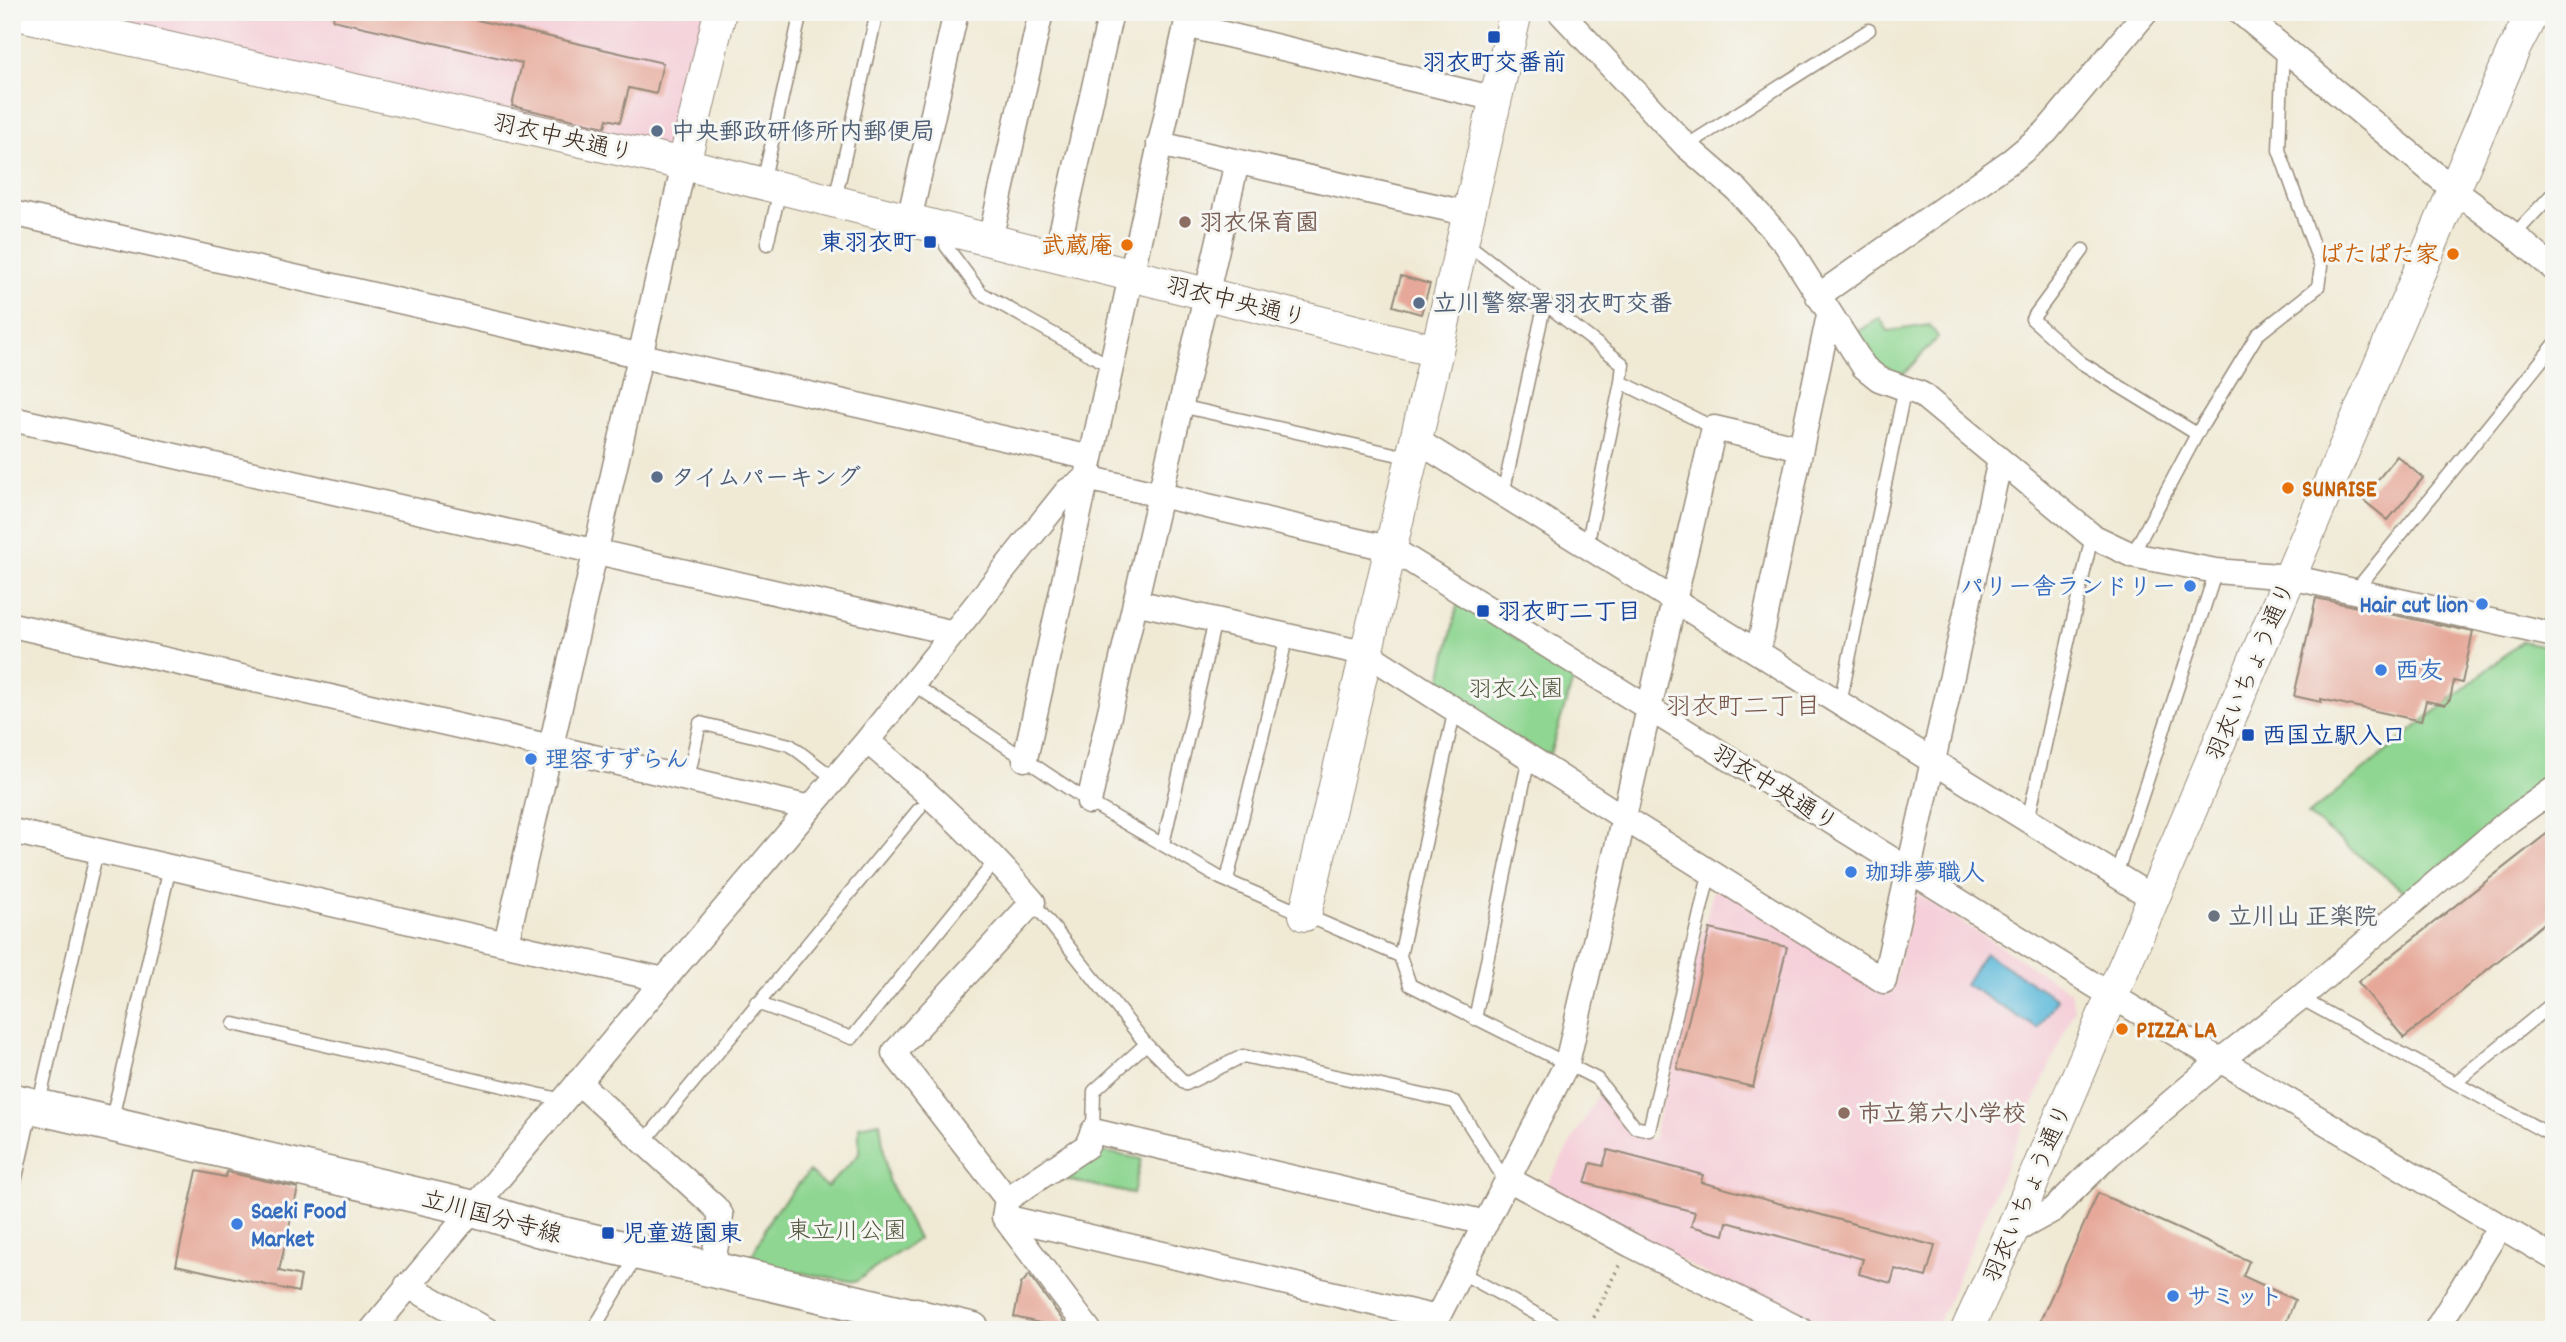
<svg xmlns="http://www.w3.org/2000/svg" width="2566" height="1342" font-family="Dekko,'Klee One',sans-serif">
<rect width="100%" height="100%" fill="#f6f6f2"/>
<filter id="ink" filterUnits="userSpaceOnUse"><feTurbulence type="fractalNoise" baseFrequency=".0143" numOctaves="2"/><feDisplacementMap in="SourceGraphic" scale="14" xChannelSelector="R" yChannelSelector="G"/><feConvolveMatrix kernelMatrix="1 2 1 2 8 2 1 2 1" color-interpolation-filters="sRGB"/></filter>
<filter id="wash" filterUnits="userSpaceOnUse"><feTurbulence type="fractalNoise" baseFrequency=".00686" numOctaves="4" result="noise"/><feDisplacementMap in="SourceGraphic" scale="28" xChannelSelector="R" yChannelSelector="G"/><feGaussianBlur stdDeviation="1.57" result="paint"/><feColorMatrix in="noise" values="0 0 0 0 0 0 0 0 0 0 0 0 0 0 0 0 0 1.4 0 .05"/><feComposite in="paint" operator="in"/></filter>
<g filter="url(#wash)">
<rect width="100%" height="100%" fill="#f0ead5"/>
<path fill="#f5cfd9" d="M 54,12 L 710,12 L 677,154 Z
M 1721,887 L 1891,995 L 1916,895 L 1918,894 L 2071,992 L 2074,1010 L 1935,1330 L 1813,1330 L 1545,1188 L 1599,1093 L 1629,1133 L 1653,1140 L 1713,891 Z"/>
<path fill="#8ed691" stroke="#648058" stroke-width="2" d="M 1880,318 L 1888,331 L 1930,325 L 1938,337 L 1900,378 L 1886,377 L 1850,337 Z
M 1458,603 L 1575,674 L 1548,760 L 1439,688 Z
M 2522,641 L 2554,648 L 2554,779 L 2406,893 L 2308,815 Z
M 880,1122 L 888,1180 L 918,1239 L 855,1282 L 748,1264 L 772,1215 L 809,1172 L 827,1187 L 859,1154 L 859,1126 Z
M 1096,1150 L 1141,1159 L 1133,1194 L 1058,1178 Z"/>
<path fill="#5cb9da" stroke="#4c727c" stroke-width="2" d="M 1985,953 L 2057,999 L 2038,1029 L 1965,984 Z"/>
<g id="blocks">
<path fill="#e6a899" d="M 334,12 L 442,12 L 663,63 L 656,94 L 629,88 L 620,122 L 607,119 L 605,127 L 512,106 L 522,63 L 333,20 Z
M 1401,276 L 1430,284 L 1421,314 L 1393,306 Z
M 2397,456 L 2423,478 L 2388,520 L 2362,499 Z
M 2316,598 L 2473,632 L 2462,683 L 2454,681 L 2450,699 L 2445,705 L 2426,701 L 2421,721 L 2321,699 L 2321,702 L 2294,696 Z
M 2554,828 L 2554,915 L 2404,1038 L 2358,982 Z
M 1710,929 L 1787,947 L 1753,1087 L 1677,1069 Z
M 1608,1150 L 1703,1175 L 1701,1182 L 1935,1246 L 1926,1277 L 1895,1269 L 1891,1283 L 1859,1274 L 1863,1259 L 1727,1222 L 1724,1235 L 1691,1226 L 1695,1212 L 1585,1183 L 1591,1163 L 1603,1166 Z
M 197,1171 L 225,1177 L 227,1172 L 298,1188 L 279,1271 L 301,1276 L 298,1292 L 176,1265 Z
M 2098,1193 L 2249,1261 L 2243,1276 L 2295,1300 L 2283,1330 L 2036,1330 Z
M 1029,1275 L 1070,1330 L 1014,1317 L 1021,1284 Z"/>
</g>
</g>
<g filter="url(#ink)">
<use href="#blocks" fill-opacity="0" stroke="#968a7a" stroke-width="2"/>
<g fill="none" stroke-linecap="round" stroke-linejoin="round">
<g stroke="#968a7a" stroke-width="15">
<path id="service" d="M 1686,146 L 1869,30
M 763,183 L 801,12
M 835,200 L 877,12
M 950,232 L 946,246 L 981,293 L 1112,367
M 2514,235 L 2554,192
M 1465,242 L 1623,364 L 1621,382 L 1714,428
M 767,244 L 780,190
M 2083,250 L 2032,319 L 2080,362 L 2197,434
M 1180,406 L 1412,458
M 1503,494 L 1545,302
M 1587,546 L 1621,382
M 2132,555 L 2197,434 L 2257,335 L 2318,287 L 2321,267 L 2279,150 L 2283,47
M 2355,591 L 2554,345
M 913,684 L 1089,802 L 1220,878 L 1400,956 L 1410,985 L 1597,1079 L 1635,1127 L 1649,1130 L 1710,871
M 1840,703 L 1905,387
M 688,779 L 700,723 L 790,745 L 835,779
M 2028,820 L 2092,536
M 1163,844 L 1215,620
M 2116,875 L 2216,571
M 1227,880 L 1287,636
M 1033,902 L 1146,1044
M 1400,956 L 1455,709
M 2300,998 L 2554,1137
M 757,1003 L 852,1038 L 988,870
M 1475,1019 L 1529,757
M 234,1024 L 563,1100
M 2456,1082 L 2554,1002
M 38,1107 L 97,851
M 111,1123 L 170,867
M 1093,1131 L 1094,1091 L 1146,1044 L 1186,1084 L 1243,1056 L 1455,1102 L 1501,1174 L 1508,1179
M 643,1143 L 919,809
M 12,1195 L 32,1107
M 1460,1272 L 1565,1330
M 593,1330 L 637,1256"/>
</g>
<g stroke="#968a7a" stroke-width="27">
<path id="minor" d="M 1560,12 L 1686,146 L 1737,190 L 1786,244 L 1864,367 L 1879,379 L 1921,394 L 2092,536 L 2132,555 L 2216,571 L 2290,577 L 2554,635
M 2240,12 L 2454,190 L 2514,235 L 2554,269
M 1186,25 L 1496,99
M 1159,144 L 1470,214
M 12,213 L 1091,458
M 909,220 L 956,12
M 990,240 L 1041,12
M 1056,256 L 1111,12
M 1818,296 L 2012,160 L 2046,132 L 2146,12
M 12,419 L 954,633
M 1416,440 L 2153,898
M 1135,602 L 1368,654 L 1624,818 L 1884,981 L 2000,460
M 12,625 L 551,747 L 810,808
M 1758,652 L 1829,315
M 867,741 C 927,791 982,842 1033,902 L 894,1053 L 1007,1199 L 1004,1217 L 1089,1330
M 1025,759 L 1189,12
M 1089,802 L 1237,162
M 12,831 L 664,980
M 506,943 L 684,164
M 578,1082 L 715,1207 L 721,1215 L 712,1269
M 1508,1179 L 1631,1245 L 1801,1330
M 1007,1199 L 1087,1146 L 1093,1131 L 1486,1223
M 1004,1217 L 1437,1318
M 2011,1233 L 2053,1210 L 2109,1155 L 2221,1060 L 2300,998 L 2509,821 L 2554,789
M 407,1285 L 487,1330
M 372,1330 L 664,980 L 867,741 L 1067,491 L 1087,478 L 1392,549 L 2112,996 L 2554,1258
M 1431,1330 L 1567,1063 L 1714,428 L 1801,448
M 2436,1330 L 2500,1226"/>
</g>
<g stroke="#968a7a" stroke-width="34">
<path id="tertiary" d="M 12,13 L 684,164 L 1436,351
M 684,164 L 720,12
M 1305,915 L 1516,12
M 1967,1330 L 2011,1233 L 2514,49 L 2533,12"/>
</g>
<g stroke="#968a7a" stroke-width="38">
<path id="secondary" d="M 12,1101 L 472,1208 L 539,1229 L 972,1330"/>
</g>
<g stroke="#968a7a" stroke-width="41">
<path id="primary" d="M 914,1330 L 916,1317"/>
</g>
<path stroke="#968a7a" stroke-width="4.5" stroke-dasharray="2 5" stroke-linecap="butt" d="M 1587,1330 L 1620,1265"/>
<use href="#service" stroke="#fff" stroke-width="12"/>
<use href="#minor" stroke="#fff" stroke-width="24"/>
<use href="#tertiary" stroke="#fff" stroke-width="32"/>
<use href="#secondary" stroke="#fff" stroke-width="35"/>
<use href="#primary" stroke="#fff" stroke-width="38"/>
</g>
</g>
<g fill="#1a4fb4" stroke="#f6f6f2" stroke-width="2.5">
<rect x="1487" y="30" width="14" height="14" rx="3.5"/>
<rect x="923" y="235" width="14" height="14" rx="3.5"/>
<rect x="1476" y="604" width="14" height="14" rx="3.5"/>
<rect x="2241" y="728" width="14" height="14" rx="3.5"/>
<rect x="601" y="1226" width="14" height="14" rx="3.5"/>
</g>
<g fill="#5c6f8a" stroke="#f6f6f2" stroke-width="2.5">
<circle cx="657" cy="131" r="7"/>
<circle cx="1419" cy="303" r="7"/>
<circle cx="657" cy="477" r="7"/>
</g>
<g fill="#8d6e63" stroke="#f6f6f2" stroke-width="2.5">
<circle cx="1185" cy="222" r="7"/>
<circle cx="1844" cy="1113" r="7"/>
</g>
<g fill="#e8710a" stroke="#f6f6f2" stroke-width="2.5">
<circle cx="1127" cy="245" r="7"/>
<circle cx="2453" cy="254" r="7"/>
<circle cx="2288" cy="488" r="7"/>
<circle cx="2122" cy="1029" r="7"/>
</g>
<g fill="#3f7fe0" stroke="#f6f6f2" stroke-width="2.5">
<circle cx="2190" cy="586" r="7"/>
<circle cx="2482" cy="604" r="7"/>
<circle cx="2381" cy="670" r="7"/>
<circle cx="531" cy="759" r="7"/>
<circle cx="1851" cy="872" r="7"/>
<circle cx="237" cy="1224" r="7"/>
<circle cx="2173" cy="1296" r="7"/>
</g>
<circle fill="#6b7280" stroke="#f6f6f2" stroke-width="2.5" cx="2214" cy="916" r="7"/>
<g text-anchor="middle" stroke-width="6" stroke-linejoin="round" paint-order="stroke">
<g font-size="24" font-weight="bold" fill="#164399" stroke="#f6f6f2" text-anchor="start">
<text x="1494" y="70" text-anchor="middle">羽衣町交番前</text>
<text x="916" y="250" text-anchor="end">東羽衣町</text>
<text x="1497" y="619">羽衣町二丁目</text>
<text x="2262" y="743">西国立駅入口</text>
<text x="622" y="1241">児童遊園東</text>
</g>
<g font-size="24" font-weight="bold" fill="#4e5e75" stroke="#f6f6f2" text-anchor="start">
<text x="671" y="139">中央郵政研修所内郵便局</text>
<text x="1433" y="311">立川警察署羽衣町交番</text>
<text x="671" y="485">タイムパーキング</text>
</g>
<g font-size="24" fill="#3b2a1e" stroke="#f6f6f2">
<text transform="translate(563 137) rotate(13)" y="8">羽衣中央通り</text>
<text transform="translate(1236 301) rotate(14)" y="8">羽衣中央通り</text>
<text transform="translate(2250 671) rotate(-67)" y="8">羽衣いちょう通り</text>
<text transform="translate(1775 787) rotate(32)" y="8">羽衣中央通り</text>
<text transform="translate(2027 1193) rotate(-67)" y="8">羽衣いちょう通り</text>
<text transform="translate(492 1216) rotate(15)" y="8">立川国分寺線</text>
</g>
<g font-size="24" font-weight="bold" fill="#785e54" stroke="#f6f6f2" text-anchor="start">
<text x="1199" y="230">羽衣保育園</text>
<text x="1858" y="1121">市立第六小学校</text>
</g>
<g font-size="24" font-weight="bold" fill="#c56008" stroke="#f6f6f2" text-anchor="end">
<text x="1113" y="253">武蔵庵</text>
<text x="2439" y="262">ぱたぱた家</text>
<text x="2302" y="496" text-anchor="start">SUNRISE</text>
<text x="2136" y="1037" text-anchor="start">PIZZA LA</text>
</g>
<g font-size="24" font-weight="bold" fill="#366cbe" stroke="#f6f6f2" text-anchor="start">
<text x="2176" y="594" text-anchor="end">パリー舎ランドリー</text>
<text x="2468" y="612" text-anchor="end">Hair cut lion</text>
<text x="2395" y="678">西友</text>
<text x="545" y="767">理容すずらん</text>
<text x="1865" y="880">珈琲夢職人</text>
<text x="251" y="1218">Saeki Food<tspan x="251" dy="28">Market</tspan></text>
<text x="2187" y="1304">サミット</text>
</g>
<g font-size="24" fill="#50553b" stroke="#f6f6f2">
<text x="1516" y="696">羽衣公園</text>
<text x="847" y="1238">東立川公園</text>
</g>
<g font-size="24" font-weight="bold" fill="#5b616d" stroke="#f6f6f2" text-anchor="start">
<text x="2228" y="924">立川山 正楽院</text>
</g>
<g font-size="26" fill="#775649" stroke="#f6f6f2">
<text x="1743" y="714">羽衣町二丁目</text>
</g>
</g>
<rect width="2566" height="1342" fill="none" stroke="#f6f6f2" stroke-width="42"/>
</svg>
